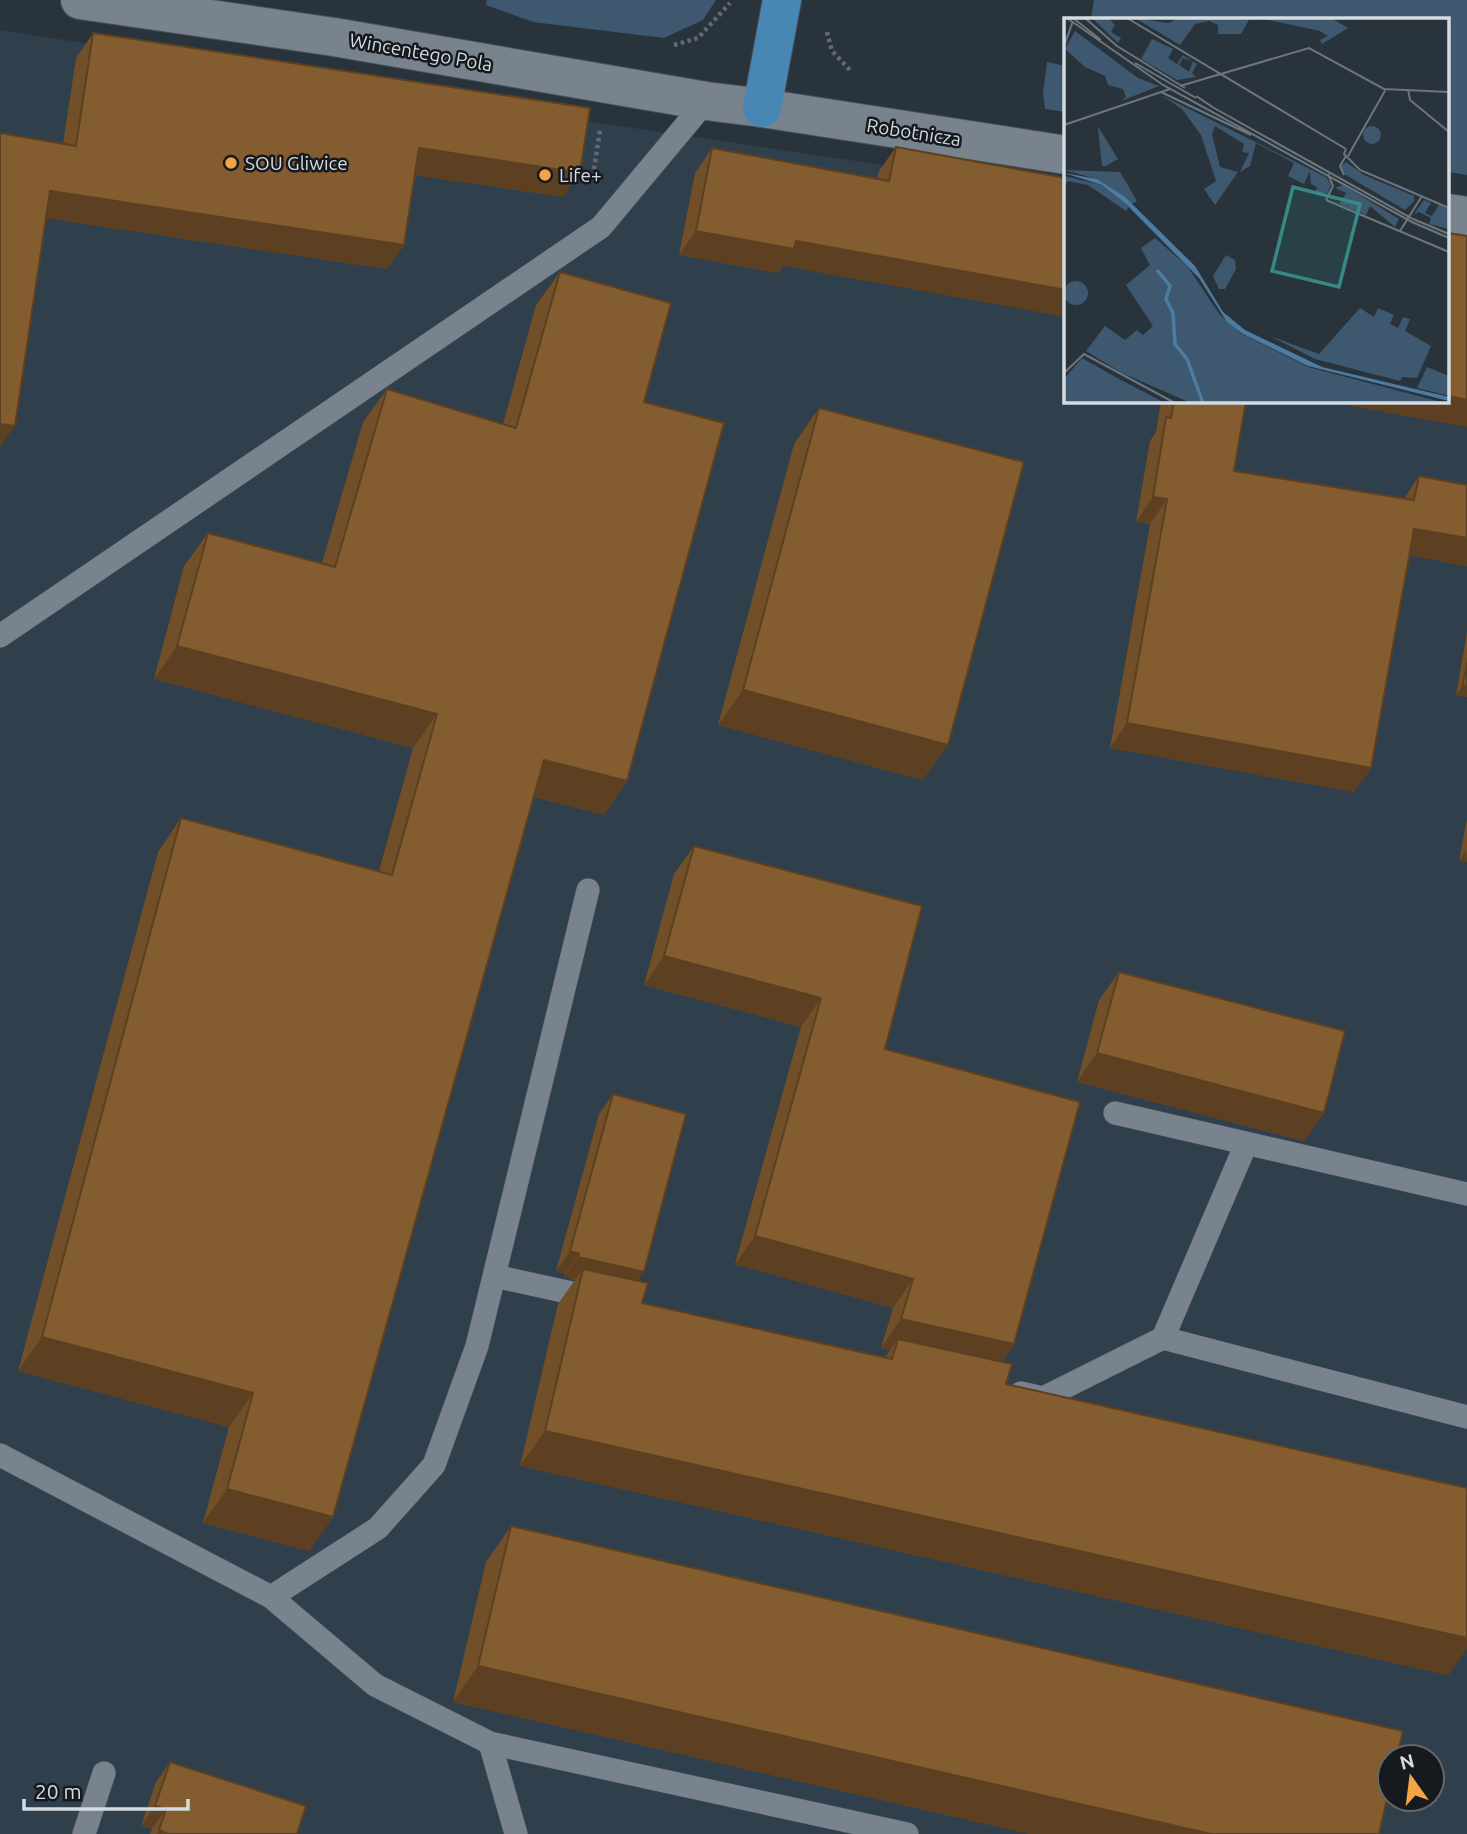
<svg xmlns="http://www.w3.org/2000/svg" width="1467" height="1834" font-family="Ubuntu,sans-serif">
<rect width="100%" height="100%" fill="#29333c"/>
<path fill="#2f3f4c" fill-rule="evenodd" d="M 0,30 L 572,119 L 1066,192 L 1066,401 L 1448,401 L 1467,252 L 1467,1834 L 0,1834 ZM 1390,1757 L 1432,1757 L 1432,1799 L 1390,1799 Z"/>
<path fill="#3e596f" d="M 487,0 L 716,0 L 703,20 L 664,38 L 533,22 L 486,5 Z
M 1094,0 L 1467,0 L 1467,175 L 1448,172 L 1448,19 L 1091,19 Z
M 1047,62 L 1066,66 L 1066,112 L 1045,109 L 1043,93 Z"/>
<g fill="none" stroke-linecap="round" stroke-linejoin="round">
<g stroke="#485158" stroke-width="24">
<path id="service" d="M 0,636 L 601,227 L 706,101
M 1115,1113 L 1467,1194
M 494,1276 L 595,1298
M 1163,1338 L 1467,1417
M 1021,1393 L 1043,1398 L 1163,1338 L 1246,1144
M 0,1455 L 271,1597 L 375,1685 L 490,1743 L 516,1834
M 271,1597 L 378,1528 L 434,1465 L 477,1346 L 588,890
M 490,1743 L 907,1834
M 84,1834 L 104,1773"/>
</g>
<g stroke="#485158" stroke-width="40">
<path id="minor" d="M 80,0 L 334,37 L 706,101 L 762,108"/>
</g>
<g stroke="#485158" stroke-width="40">
<path id="tertiary" d="M 762,108 L 1066,155
M 1448,213 L 1467,216"/>
</g>
<g stroke="#485158" stroke-width="40">
<path id="primary" d="M 762,108 L 782,0"/>
</g>
<path stroke="#616a72" stroke-width="4.5" stroke-dasharray="3.5 3.5" stroke-linecap="butt" d="M 827,32 L 832,51 L 851,71
M 674,45 L 698,38 L 730,3
M 594,169 L 600,130"/>
<use href="#service" stroke="#78838e" stroke-width="23"/>
<use href="#minor" stroke="#78838e" stroke-width="38"/>
<use href="#tertiary" stroke="#78838e" stroke-width="38"/>
<use href="#primary" stroke="#4887b4" stroke-width="38"/>
</g>
<path fill="#714f28" d="M 93,33 L 563,197 L 415,175 L 404,245 L 387,269 L 46,218 L 0,133 L 63,144 L 76,58 Z
M 896,147 L 1066,178 L 783,266 L 778,273 L 679,255 L 695,173 L 712,148 L 877,178 L 879,171 Z
M 560,272 L 644,402 L 627,781 L 604,815 L 534,797 L 333,1517 L 309,1551 L 203,1523 L 229,1427 L 18,1371 L 158,852 L 181,818 L 379,871 L 413,748 L 154,679 L 184,566 L 208,533 L 322,563 L 363,422 L 387,389 L 503,424 L 536,305 Z
M 1161,401 L 1246,401 L 1234,471 L 1404,499 L 1419,476 L 1467,566 L 1410,555 L 1371,768 L 1354,792 L 1110,748 L 1150,524 L 1136,522 L 1150,441 L 1156,432 Z
M 819,408 L 923,780 L 718,725 L 794,444 Z
M 1467,632 L 1467,697 L 1456,695 Z
M 1467,818 L 1467,862 L 1459,861 Z
M 694,846 L 885,1049 L 1014,1344 L 1002,1362 L 1006,1384 L 1467,1488 L 1467,1648 L 1448,1675 L 520,1466 L 558,1304 L 575,1280 L 564,1277 L 565,1274 L 556,1271 L 599,1114 L 613,1094 L 637,1281 L 642,1303 L 885,1357 L 890,1350 L 881,1348 L 893,1308 L 735,1264 L 801,1027 L 644,985 L 674,874 Z
M 1119,972 L 1324,1113 L 1304,1141 L 1077,1082 L 1099,1000 Z
M 511,1526 L 1379,1834 L 1030,1834 L 453,1702 L 486,1562 Z
M 170,1762 L 297,1834 L 150,1834 L 152,1829 L 141,1826 L 156,1782 Z"/>
<path fill="#5c4021" d="M 419,148 L 580,173 L 563,197 L 401,173 Z
M 50,191 L 404,245 L 387,269 L 32,216 Z
M 696,231 L 796,241 L 1066,290 L 1066,317 L 783,266 L 778,273 L 679,255 Z
M 1448,396 L 1467,400 L 1467,427 L 1322,401 L 1448,401 Z
M 0,424 L 15,426 L 0,447 Z
M 1153,497 L 1167,499 L 1150,524 L 1136,522 Z
M 1414,529 L 1467,538 L 1467,566 L 1397,553 Z
M 177,646 L 437,714 L 413,748 L 154,679 Z
M 1463,685 L 1467,686 L 1467,697 L 1456,695 Z
M 743,690 L 948,745 L 923,780 L 718,725 Z
M 1127,723 L 1371,768 L 1354,792 L 1110,748 Z
M 544,760 L 627,781 L 604,815 L 521,793 Z
M 1466,850 L 1467,862 L 1459,861 Z
M 664,956 L 821,998 L 801,1027 L 644,985 Z
M 1097,1053 L 1324,1113 L 1304,1141 L 1077,1082 Z
M 755,1236 L 913,1279 L 893,1308 L 735,1264 Z
M 570,1251 L 579,1254 L 565,1274 L 556,1271 Z
M 578,1257 L 644,1272 L 630,1292 L 583,1269 L 575,1280 L 564,1277 Z
M 901,1319 L 1014,1344 L 994,1373 L 898,1339 L 890,1350 L 881,1348 Z
M 42,1337 L 253,1393 L 229,1427 L 18,1371 Z
M 545,1431 L 1467,1638 L 1467,1648 L 1448,1675 L 520,1466 Z
M 227,1489 L 333,1517 L 309,1551 L 203,1523 Z
M 478,1666 L 1211,1834 L 1030,1834 L 453,1702 Z
M 155,1806 L 166,1809 L 152,1829 L 141,1826 Z
M 159,1830 L 168,1833 L 157,1834 Z"/>
<path fill="#835c2f" stroke="#5c4021" stroke-width="2" d="M 93,33 L 590,108 L 580,173 L 419,148 L 404,245 L 50,191 L 15,426 L 0,424 L 0,133 L 76,146 Z
M 896,147 L 1066,178 L 1066,290 L 796,241 L 794,249 L 696,231 L 712,148 L 889,181 Z
M 1448,233 L 1467,236 L 1467,400 L 1448,396 Z
M 560,272 L 671,303 L 644,402 L 724,423 L 627,781 L 544,760 L 333,1517 L 227,1489 L 253,1393 L 42,1337 L 181,818 L 392,875 L 437,714 L 177,646 L 208,533 L 335,567 L 387,389 L 516,428 Z
M 1174,401 L 1246,401 L 1234,471 L 1414,500 L 1419,476 L 1467,485 L 1467,538 L 1414,529 L 1371,768 L 1127,723 L 1167,499 L 1153,497 L 1166,417 L 1171,418 Z
M 819,408 L 1024,462 L 948,745 L 743,690 Z
M 1467,662 L 1467,686 L 1463,685 Z
M 694,846 L 922,906 L 885,1049 L 1080,1102 L 1014,1344 L 901,1319 L 913,1279 L 755,1236 L 821,998 L 664,956 Z
M 1119,972 L 1345,1031 L 1324,1113 L 1097,1053 Z
M 613,1094 L 686,1114 L 644,1272 L 578,1257 L 579,1254 L 570,1251 Z
M 583,1269 L 648,1283 L 642,1303 L 892,1359 L 898,1339 L 1012,1364 L 1006,1384 L 1467,1488 L 1467,1638 L 545,1431 Z
M 511,1526 L 1403,1731 L 1397,1757 L 1390,1757 L 1390,1786 L 1379,1834 L 1211,1834 L 478,1666 Z
M 170,1762 L 306,1806 L 297,1834 L 168,1834 L 159,1830 L 166,1809 L 155,1806 Z"/>
<g fill="#f4a443" stroke="#161a1e" stroke-width="2.5">
<circle cx="231" cy="163" r="7"/>
<circle cx="545" cy="175" r="7"/>
</g>
<g text-anchor="middle" stroke-width="5" stroke-linejoin="round" paint-order="stroke">
<g font-size="19" fill="#d4dbe1" stroke="#161a1e">
<text transform="translate(421 52) rotate(10)" y="7">Wincentego Pola</text>
<text transform="translate(914 132) rotate(9)" y="7">Robotnicza</text>
</g>
<g font-size="19" fill="#d4dbe1" stroke="#161a1e" text-anchor="start">
<text x="245" y="170">SOU Gliwice</text>
<text x="559" y="182">Life+</text>
</g>
</g>
<g transform="translate(1064 18)">
<rect width="385" height="385" fill="#29333c"/>
<path d="M 28,0 L 44,0 L 51,7 L 47,14 L 57,20 L 54,25 ZM 71,0 L 104,5 L 116,0 L 186,0 L 177,16 L 154,16 L 154,7 L 145,3 L 131,6 L 116,27 ZM 195,0 L 267,0 L 284,10 L 258,26 L 256,22 L 264,18 L 256,13 ZM 11,13 L 74,60 L 95,68 L 57,83 L 62,79 L 59,71 L 44,67 L 41,58 L 21,49 L 1,31 ZM 88,21 L 109,31 L 104,40 L 113,46 L 119,37 L 127,43 L 119,40 L 115,47 L 125,54 L 129,43 L 133,46 L 128,55 L 132,59 L 113,62 L 77,41 ZM 97,77 L 262,159 L 267,166 L 264,175 L 251,175 L 253,169 L 247,166 L 246,153 L 240,166 L 224,158 L 230,145 L 192,125 L 186,148 L 176,154 L 185,135 L 178,134 L 180,126 L 151,108 L 148,116 L 156,149 L 174,154 L 151,187 L 140,171 L 152,163 L 137,117 L 118,91 ZM299 117a9 9 0 1 1 18 0a9 9 0 1 1-18 0ZM 34,110 L 35,110 L 54,141 L 42,148 L 38,148 ZM 282,144 L 300,157 L 350,178 L 350,183 L 341,192 L 280,156 L 277,148 ZM 0,152 L 56,154 L 73,183 L 68,186 L 33,161 ZM 0,158 L 38,167 L 65,189 L 62,193 L 24,167 L 4,163 L 0,168 ZM 279,167 L 335,201 L 331,209 L 306,188 L 302,197 L 275,186 L 282,175 L 271,170 ZM 360,182 L 367,185 L 361,195 L 368,198 L 375,187 L 385,191 L 385,211 L 365,206 L 367,200 L 355,194 L 350,196 ZM 91,220 L 123,248 L 156,297 L 178,316 L 244,349 L 381,385 L 127,385 L 58,355 L 22,333 L 41,308 L 61,322 L 73,312 L 79,317 L 89,308 L 62,267 L 86,247 L 77,230 ZM 162,237 L 171,242 L 172,251 L 161,271 L 155,271 L 149,258 ZM0 275a12 12 0 1 1 24 0a12 12 0 1 1-24 0ZM 296,290 L 310,299 L 314,290 L 330,297 L 326,306 L 334,310 L 339,299 L 346,301 L 341,313 L 367,328 L 353,360 L 338,359 L 336,363 L 251,341 L 206,318 L 255,336 ZM 18,340 L 55,361 L 101,385 L 0,385 L 0,361 ZM 363,349 L 385,358 L 385,378 L 353,370 Z" fill="#3e596f"/>
<path d="M 0,155 L 33,161 L 61,179 L 131,248 L 159,294 L 181,312 L 258,349 L 385,379 L 385,383 L 244,348 L 179,316 L 163,304 L 135,260 L 63,187 L 38,167 Z" fill="#4c7ca2"/>
<path fill="none" stroke="#4c7ca2" stroke-width="3.5" d="M 93,252 L 106,268 L 102,281 L 109,295 L 111,326 L 123,341 L 139,385"/>
<path fill="none" stroke="#6d767e" stroke-width="2" d="M 3,0 L 99,67 L 348,204 L 385,220M 9,0 L 37,22M 21,0 L 53,28 L 121,70M 63,0 L 282,131M 0,28 L 9,3M 71,45 L 132,80M 116,68 L 245,30 L 320,71 L 385,74M 344,71 L 346,82 L 385,114M 97,74 L 187,117M 132,78 L 150,90M 150,90 L 349,201 L 385,216M 0,107 L 106,71M 282,131 L 280,136 L 296,152 L 385,190M 284,138 L 322,71M 280,157 L 276,148 L 282,138M 262,182 L 385,234M 262,182 L 269,168 L 264,156M 336,213 L 358,178M 0,355 L 20,336 L 111,385"/>
<path fill="#368a85" fill-opacity="0.15" stroke="#368a85" stroke-width="3.5" d="M 229,169 L 296,186 L 275,269 L 208,253 Z"/>
<rect width="385" height="385" fill="none" stroke="#d4dbe1" stroke-width="3.5"/>
</g>
<g transform="translate(1411 1778) rotate(346)"><circle r="33" fill="#161a1e" stroke="#62676c" stroke-width="2"/>
<path d="M0-5L12 26L0 18L-12 26Z" fill="#f4a443"/>
<text y="-10" font-size="19" font-weight="bold" text-anchor="middle" fill="#d4dbe1">N</text>
</g>
<path d="M24 1799v10h164v-10" fill="none" stroke="#d4dbe1" stroke-width="3.5"/>
<text x="35" y="1799" font-size="21" fill="#d4dbe1" stroke="#161a1e" stroke-width="5" paint-order="stroke">20 m</text>
</svg>
